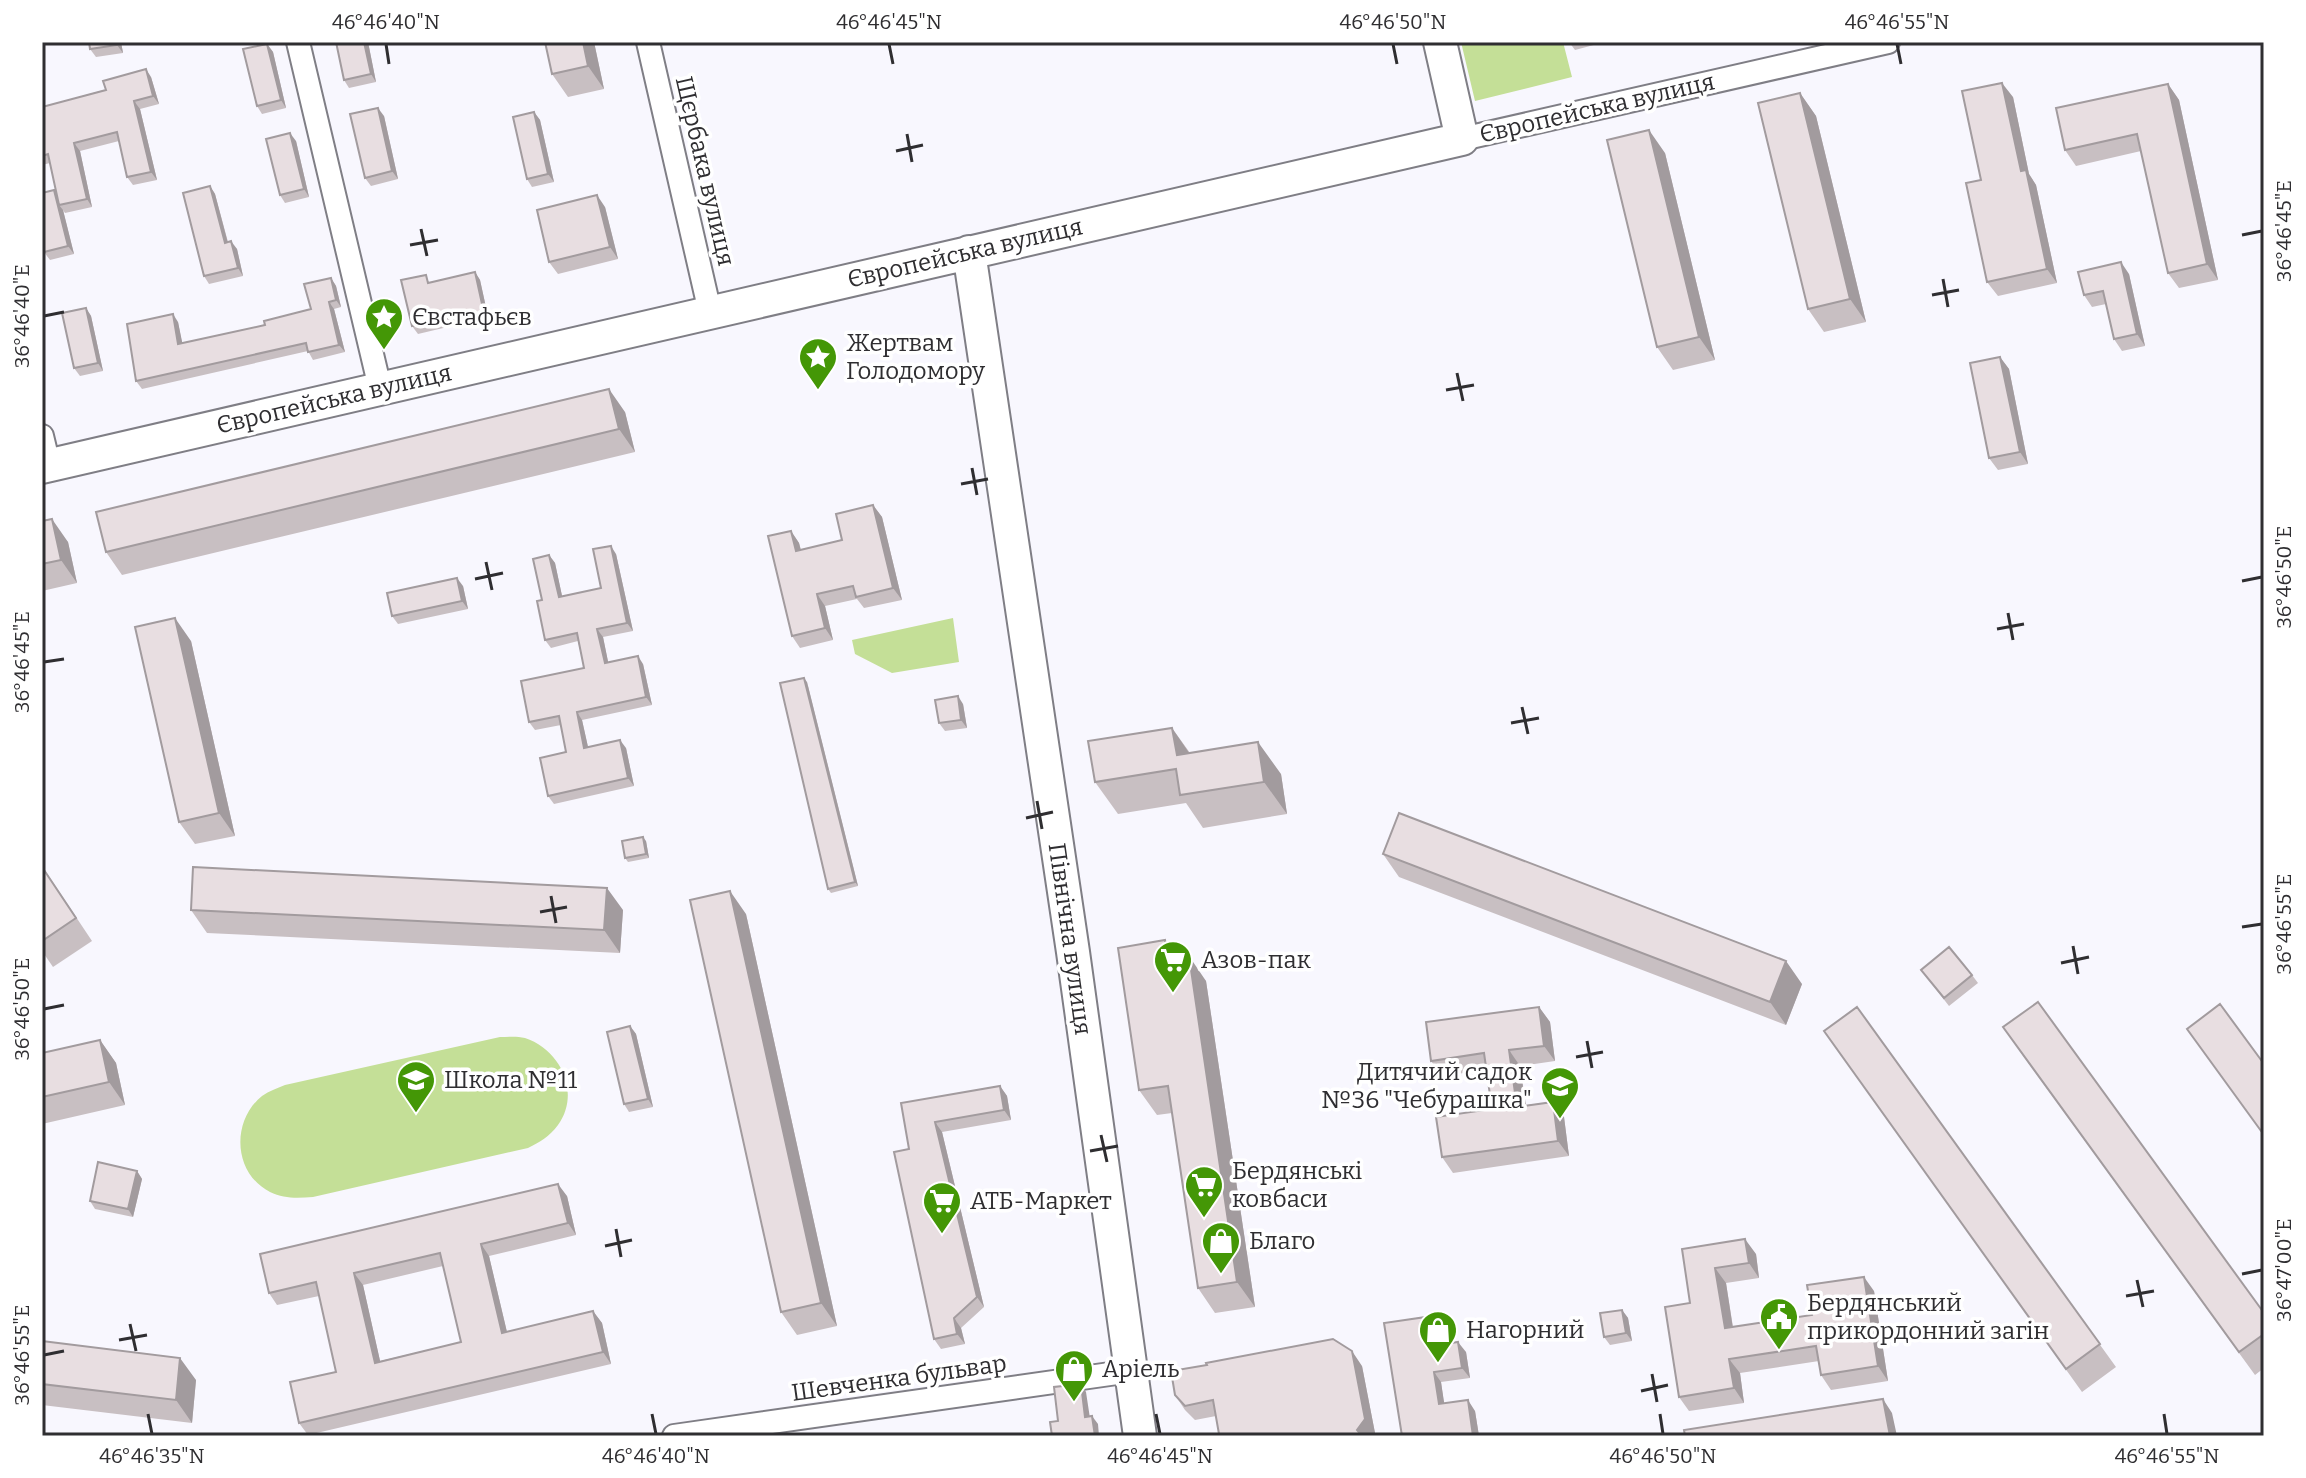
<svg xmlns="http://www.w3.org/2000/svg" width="2306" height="1478" font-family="Bitter,serif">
<rect width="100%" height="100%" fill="#f8f7fe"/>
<path fill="#c4df97" d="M 1461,42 L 1563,42 L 1572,77 L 1475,101 Z
M 953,618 L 959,662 L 892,673 L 855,654 L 852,640 Z
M 500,1037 C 508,1037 517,1036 525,1038 C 561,1050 581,1093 558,1125 C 549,1137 540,1142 528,1148 L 313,1197 C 298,1198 284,1199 270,1192 C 233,1173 231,1121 262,1096 C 269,1091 278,1088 285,1085 Z"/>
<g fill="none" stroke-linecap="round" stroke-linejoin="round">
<g stroke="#7f7e85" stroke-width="26">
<path id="street" d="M 298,42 L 380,388
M 648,42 L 710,312
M 1462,139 L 1888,42
M 42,436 L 49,465
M 674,1436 L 1131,1371"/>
</g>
<g stroke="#7f7e85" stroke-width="36">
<path id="secondary" d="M 969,252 L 1073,952 L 1140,1436
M 42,467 L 1462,139 L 1440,42"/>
</g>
<use href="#street" stroke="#fff" stroke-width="22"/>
<use href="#secondary" stroke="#fff" stroke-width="32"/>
</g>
<path fill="#c8bfc2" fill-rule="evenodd" d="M 121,42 L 123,53 L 96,57 L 90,49 Z
M 368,42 L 376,82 L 349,88 L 344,80 Z
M 545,42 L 594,42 L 604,89 L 568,97 L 552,74 Z
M 1569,42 L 1605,42 L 1575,50 Z
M 267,44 L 273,52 L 286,108 L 262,114 L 257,106 Z
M 151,77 L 159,104 L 140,109 L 157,180 L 133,185 L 127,177 L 119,141 L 80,151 L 92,207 L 65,213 L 63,210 L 74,254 L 50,260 L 44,252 L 54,190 L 57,194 L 50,163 L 42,165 L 42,107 Z
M 2168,84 L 2179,100 L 2218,280 L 2179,288 L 2168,273 L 2141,151 L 2076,166 L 2065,150 Z
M 1800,93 L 1816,116 L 1866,322 L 1824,332 L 1808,309 Z
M 2013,97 L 2029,174 L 2036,185 L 2057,283 L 1998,296 L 1987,282 L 1981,180 Z
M 534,112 L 540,120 L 554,182 L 532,187 L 527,179 Z
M 384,116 L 398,179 L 371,186 L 365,178 Z
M 296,141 L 309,197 L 285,203 L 280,195 Z
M 1665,153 L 1715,360 L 1673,370 L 1657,347 Z
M 210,186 L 215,194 L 228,242 L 237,249 L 243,276 L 209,284 L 204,276 Z
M 605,207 L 618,259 L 558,274 L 549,262 Z
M 475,272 L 480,280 L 489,321 L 462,327 L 460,324 L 418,334 L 412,326 Z
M 2129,274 L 2145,346 L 2122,351 L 2114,339 L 2106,304 L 2092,307 L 2084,295 Z
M 331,278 L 336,286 L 341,307 L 334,309 L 345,352 L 313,360 L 308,351 L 142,389 L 136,381 L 178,322 L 182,343 L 265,325 L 311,309 Z
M 86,308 L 91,316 L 103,371 L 80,376 L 74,368 Z
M 2000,357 L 2009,369 L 2028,464 L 1998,470 L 1989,458 Z
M 625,412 L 635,452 L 122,575 L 106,552 Z
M 873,505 L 882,517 L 902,600 L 864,608 L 857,599 L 825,606 L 833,640 L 800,648 L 792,636 L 791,531 L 799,543 L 801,550 L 842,540 Z
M 42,521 L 68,542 L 77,583 L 42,591 Z
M 616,554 L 633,631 L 603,637 L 608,662 L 643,664 L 652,705 L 582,720 L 588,747 L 626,748 L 634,786 L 554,804 L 548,796 L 566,752 L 561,725 L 535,730 L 529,722 L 584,668 L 578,641 L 551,648 L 545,640 L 542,600 L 549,555 L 555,563 L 562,596 L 601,588 Z
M 463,586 L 468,609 L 398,624 L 392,616 Z
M 191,641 L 235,836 L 195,844 L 179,822 Z
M 807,682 L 858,886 L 831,893 L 828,889 Z
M 963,704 L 967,728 L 945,731 L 939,723 Z
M 1172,728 L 1190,753 L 1281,774 L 1287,814 L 1203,828 L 1186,803 L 1118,814 L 1095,782 Z
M 646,841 L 649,858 L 628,862 L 625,858 Z
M 1383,854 L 1802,984 L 1786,1025 L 1399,877 Z
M 42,866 L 92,941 L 53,967 L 42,951 Z
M 191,910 L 623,910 L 620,953 L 207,933 Z
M 746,914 L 837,1326 L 797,1335 L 781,1312 Z
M 1165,940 L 1178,958 L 1206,981 L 1255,1307 L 1215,1313 L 1198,1288 L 1172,1113 L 1157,1115 L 1139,1090 Z
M 1921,970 L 1972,975 L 1978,983 L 1949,1006 Z
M 1539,1007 L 1550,1022 L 1555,1061 L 1520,1066 L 1526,1105 L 1553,1102 L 1564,1117 L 1569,1156 L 1453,1173 L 1442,1157 L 1492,1109 L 1486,1070 L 1442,1076 L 1431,1061 Z
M 1857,1007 L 2116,1367 L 2082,1392 L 1824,1031 Z
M 630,1026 L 636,1034 L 653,1107 L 629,1112 L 624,1104 Z
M 100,1040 L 116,1063 L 125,1105 L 42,1124 L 42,1053 Z
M 2019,1050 L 2264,1313 L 2264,1368 L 2255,1375 Z
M 1000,1086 L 1007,1096 L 1011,1120 L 942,1132 L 984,1307 L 961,1328 L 965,1344 L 941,1349 L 934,1339 L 909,1149 L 901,1103 Z
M 137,1171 L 142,1179 L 133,1217 L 95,1209 L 90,1201 Z
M 567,1196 L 576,1235 L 489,1256 L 507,1332 L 593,1311 L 602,1323 L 611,1364 L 308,1435 L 299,1423 L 336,1372 L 319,1296 L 277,1305 L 269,1293 ZM 443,1266 L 461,1342 L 380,1361 L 363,1285 Z
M 1682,1249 L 1756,1254 L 1759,1278 L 1726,1283 L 1733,1327 L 1812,1315 L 1874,1291 L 1888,1381 L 1831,1390 L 1821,1375 L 1819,1361 L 1740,1373 L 1744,1403 L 1689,1411 L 1679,1397 L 1690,1303 Z
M 1622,1310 L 1628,1318 L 1632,1341 L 1610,1345 L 1604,1337 Z
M 1433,1328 L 1435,1345 L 1466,1352 L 1470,1378 L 1441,1382 L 1444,1404 L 1475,1411 L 1479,1436 L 1402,1436 Z
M 42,1341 L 196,1380 L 192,1423 L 42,1405 Z
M 1207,1365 L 1362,1366 L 1375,1433 L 1373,1436 L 1208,1436 L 1219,1434 L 1216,1416 L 1195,1420 L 1185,1410 L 1175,1395 Z"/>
<path fill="#a29b9e" d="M 117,42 L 121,42 L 123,53 L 117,45 Z
M 364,42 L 368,42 L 376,82 L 371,74 Z
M 583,42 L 594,42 L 604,89 L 588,66 Z
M 267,44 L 273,52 L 286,108 L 281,100 Z
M 146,69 L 151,77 L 159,104 L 153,96 Z
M 2002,83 L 2013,97 L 2029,174 L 2036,185 L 2057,283 L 2047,269 L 2021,171 Z
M 2168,84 L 2179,100 L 2218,280 L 2207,264 Z
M 1800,93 L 1816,116 L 1866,322 L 1850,299 Z
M 134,101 L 140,109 L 157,180 L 151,172 Z
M 378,108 L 384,116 L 398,179 L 392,171 Z
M 534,112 L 540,120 L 554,182 L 548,174 Z
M 1649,130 L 1665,153 L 1715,360 L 1699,337 Z
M 290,133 L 296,141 L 309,197 L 304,189 Z
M 74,143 L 80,151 L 92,207 L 87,199 Z
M 210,186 L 215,194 L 230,251 L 225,243 Z
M 54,190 L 60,198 L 59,205 L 63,210 L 74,254 L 68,246 Z
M 597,195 L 605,207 L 618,259 L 610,247 Z
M 231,241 L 237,249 L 243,276 L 238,268 Z
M 2121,262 L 2129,274 L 2145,346 L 2137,334 Z
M 475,272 L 480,280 L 489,321 L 484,313 Z
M 331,278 L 336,286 L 341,307 L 336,300 Z
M 329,302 L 334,309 L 345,352 L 339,345 Z
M 86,308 L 91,316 L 103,371 L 98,363 Z
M 173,314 L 178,322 L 184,351 L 178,344 Z
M 2000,357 L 2009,369 L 2028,464 L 2020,452 Z
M 609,389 L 625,412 L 635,452 L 619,429 Z
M 873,505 L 882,517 L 902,600 L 893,588 Z
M 52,519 L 68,542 L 77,583 L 61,560 Z
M 791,531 L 799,543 L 804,563 L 796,551 Z
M 611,546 L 616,554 L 633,631 L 627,623 Z
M 549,555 L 555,563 L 564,605 L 559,597 Z
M 457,578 L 463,586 L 468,609 L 462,601 Z
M 817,594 L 825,606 L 833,640 L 825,628 Z
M 175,618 L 191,641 L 235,836 L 219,813 Z
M 597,629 L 603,637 L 610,671 L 605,663 Z
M 638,656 L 643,664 L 652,705 L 646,697 Z
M 804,678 L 807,682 L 858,886 L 855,882 Z
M 958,696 L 963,704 L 967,728 L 961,720 Z
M 577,712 L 582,720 L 590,756 L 584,748 Z
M 1172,728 L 1194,760 L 1177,755 Z
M 620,740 L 626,748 L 634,786 L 628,778 Z
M 1258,742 L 1281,774 L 1287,814 L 1264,782 Z
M 643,837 L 646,841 L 649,858 L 646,854 Z
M 607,888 L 623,910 L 620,953 L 604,930 Z
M 730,891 L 746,914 L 837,1326 L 821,1303 Z
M 1165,940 L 1183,965 L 1168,960 Z
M 1189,956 L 1206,981 L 1255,1307 L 1237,1282 Z
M 1786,961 L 1802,984 L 1786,1025 L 1770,1002 Z
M 1539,1007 L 1550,1022 L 1555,1061 L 1544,1046 Z
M 630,1026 L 636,1034 L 653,1107 L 648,1099 Z
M 100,1040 L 116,1063 L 125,1105 L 109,1082 Z
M 1509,1050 L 1520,1066 L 1528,1122 L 1517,1107 Z
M 1000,1086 L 1007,1096 L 1011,1120 L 1004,1110 Z
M 1553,1102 L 1564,1117 L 1569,1156 L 1558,1141 Z
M 935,1122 L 942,1132 L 984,1307 L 977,1297 Z
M 137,1171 L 142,1179 L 133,1217 L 128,1209 Z
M 558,1184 L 567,1196 L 576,1235 L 568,1223 Z
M 1745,1239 L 1756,1254 L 1759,1278 L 1749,1263 Z
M 481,1244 L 489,1256 L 510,1345 L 502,1333 Z
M 1715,1268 L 1726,1283 L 1735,1342 L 1725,1328 Z
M 354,1273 L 363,1285 L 383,1374 L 375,1363 Z
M 1864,1277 L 1874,1291 L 1888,1381 L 1878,1366 Z
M 1622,1310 L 1628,1318 L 1632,1341 L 1626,1333 Z
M 593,1311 L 602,1323 L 611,1364 L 603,1352 Z
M 1426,1317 L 1433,1328 L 1437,1357 L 1430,1346 Z
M 954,1318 L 961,1328 L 965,1344 L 957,1334 Z
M 1458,1342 L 1466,1352 L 1470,1378 L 1462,1368 Z
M 1352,1351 L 1362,1366 L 1375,1433 L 1373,1436 L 1361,1436 L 1357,1430 Z
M 180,1358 L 196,1380 L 192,1423 L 176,1400 Z
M 1729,1359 L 1740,1373 L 1744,1403 L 1734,1388 Z
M 1434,1372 L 1441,1382 L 1446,1415 L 1439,1404 Z
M 1081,1384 L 1086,1392 L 1091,1425 L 1085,1417 Z
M 1883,1399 L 1892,1413 L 1897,1436 L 1890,1436 Z
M 1468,1400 L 1475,1411 L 1479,1436 L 1473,1436 Z
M 1092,1416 L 1098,1424 L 1099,1436 L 1095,1436 Z"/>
<path fill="#e8dee1" stroke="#a29b9e" stroke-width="2" fill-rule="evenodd" d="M 89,42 L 117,42 L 117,45 L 90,49 Z
M 336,42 L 364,42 L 371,74 L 344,80 Z
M 545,42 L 583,42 L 588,66 L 552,74 Z
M 267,44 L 281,100 L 257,106 L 243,49 Z
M 146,69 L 153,96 L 134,101 L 151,172 L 127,177 L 117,132 L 74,143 L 87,199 L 59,205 L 48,154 L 42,156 L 42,107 L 106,90 L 103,81 Z
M 2002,83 L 2021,171 L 2026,170 L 2047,269 L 1987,282 L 1966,183 L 1981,180 L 1962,91 Z
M 2168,84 L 2207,264 L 2168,273 L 2137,134 L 2065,150 L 2056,108 Z
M 1800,93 L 1850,299 L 1808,309 L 1758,103 Z
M 378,108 L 392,171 L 365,178 L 350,114 Z
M 534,112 L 548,174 L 527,179 L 513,117 Z
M 1649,130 L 1699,337 L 1657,347 L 1607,140 Z
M 290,133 L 304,189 L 280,195 L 266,139 Z
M 210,186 L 225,243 L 231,241 L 238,268 L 204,276 L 183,193 Z
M 54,190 L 68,246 L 44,252 L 42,242 L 42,193 Z
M 597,195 L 610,247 L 549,262 L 537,210 Z
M 2121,262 L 2137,334 L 2114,339 L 2103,291 L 2084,295 L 2078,272 Z
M 475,272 L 484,313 L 457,319 L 456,316 L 412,326 L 401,280 L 426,275 L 428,283 Z
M 331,278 L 336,300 L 329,302 L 339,345 L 308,352 L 306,343 L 136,381 L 127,324 L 173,314 L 178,344 L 265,325 L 264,321 L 311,309 L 304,284 Z
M 86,308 L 98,363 L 74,368 L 62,313 Z
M 2000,357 L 2020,452 L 1989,458 L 1970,363 Z
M 609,389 L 619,429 L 106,552 L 96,512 Z
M 873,505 L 893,588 L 856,597 L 853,586 L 817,594 L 825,628 L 792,636 L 768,536 L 791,531 L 796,551 L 842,540 L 836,514 Z
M 52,519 L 61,560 L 42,564 L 42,521 Z
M 611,546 L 627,623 L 597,629 L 605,663 L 638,656 L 646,697 L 577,712 L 584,748 L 620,740 L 628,778 L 548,796 L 540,758 L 566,752 L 559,716 L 529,722 L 521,681 L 584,668 L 577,633 L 545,640 L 537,601 L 542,600 L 533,559 L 549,555 L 559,597 L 601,588 L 593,549 Z
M 457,578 L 462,601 L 392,616 L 387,593 Z
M 175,618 L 219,813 L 179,822 L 135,627 Z
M 804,678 L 855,882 L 828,889 L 780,683 Z
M 958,696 L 961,720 L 939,723 L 935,700 Z
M 1172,728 L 1177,755 L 1258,742 L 1264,782 L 1180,795 L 1176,769 L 1095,782 L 1088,741 Z
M 1399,813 L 1786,961 L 1770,1002 L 1383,854 Z
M 643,837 L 646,854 L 625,858 L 622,841 Z
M 42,867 L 76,918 L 42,941 Z
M 193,867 L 607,888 L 604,930 L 191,910 Z
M 730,891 L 821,1303 L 781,1312 L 690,900 Z
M 1165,940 L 1168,960 L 1189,956 L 1237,1282 L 1198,1288 L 1168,1086 L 1139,1090 L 1118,948 Z
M 1949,947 L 1972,975 L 1944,998 L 1921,970 Z
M 2038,1002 L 2264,1313 L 2264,1334 L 2239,1352 L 2003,1027 Z
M 2220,1004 L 2264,1064 L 2264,1135 L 2187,1029 Z
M 1539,1007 L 1544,1046 L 1509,1050 L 1517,1107 L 1553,1102 L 1558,1141 L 1442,1157 L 1436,1117 L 1492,1109 L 1484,1053 L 1431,1061 L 1426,1022 Z
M 1857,1007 L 2100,1344 L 2066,1369 L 1824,1031 Z
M 630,1026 L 648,1099 L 624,1104 L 607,1032 Z
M 100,1040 L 109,1082 L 42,1097 L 42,1053 Z
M 1000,1086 L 1004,1110 L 935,1122 L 977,1297 L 954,1318 L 957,1334 L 934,1339 L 894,1152 L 909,1149 L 901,1103 Z
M 98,1162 L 137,1171 L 128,1209 L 90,1201 Z
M 558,1184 L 568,1223 L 481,1244 L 502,1333 L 593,1311 L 603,1352 L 299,1423 L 290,1382 L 336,1372 L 316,1282 L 269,1293 L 260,1254 ZM 440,1253 L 461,1342 L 375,1363 L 354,1273 Z
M 1745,1239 L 1749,1263 L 1715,1268 L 1725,1328 L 1812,1315 L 1807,1285 L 1864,1277 L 1878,1366 L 1821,1375 L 1816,1346 L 1729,1359 L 1734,1388 L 1679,1397 L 1665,1307 L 1690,1303 L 1682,1249 Z
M 1622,1310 L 1626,1333 L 1604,1337 L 1600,1313 Z
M 1426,1317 L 1430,1346 L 1458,1342 L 1462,1368 L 1434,1372 L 1439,1404 L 1468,1400 L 1473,1436 L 1402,1436 L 1384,1323 Z
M 1333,1339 L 1352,1351 L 1365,1419 L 1357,1430 L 1362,1436 L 1208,1436 L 1219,1434 L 1213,1400 L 1185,1406 L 1175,1395 L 1171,1371 L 1207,1365 L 1206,1363 Z
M 42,1341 L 180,1358 L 176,1400 L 42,1384 Z
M 1081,1384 L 1085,1417 L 1092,1416 L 1095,1436 L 1052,1436 L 1050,1422 L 1058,1421 L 1054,1387 Z
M 1883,1399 L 1890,1436 L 1863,1436 L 1862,1434 L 1846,1436 L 1685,1436 L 1684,1430 Z"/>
<path fill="none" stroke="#2f2e31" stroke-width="3" d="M 386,44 L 389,64M 889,44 L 893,64M 1393,44 L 1397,64M 1897,44 L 1901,64M 907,134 L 912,162M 896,151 L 923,145M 421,229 L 427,256M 2242,235 L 2262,231M 410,245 L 438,240M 1943,279 L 1948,307M 1932,295 L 1959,290M 44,316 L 64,312M 1457,373 L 1463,401M 1446,390 L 1474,385M 972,468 L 977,495M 961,484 L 988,479M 486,562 L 492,590M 475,579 L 503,573M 2242,581 L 2262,577M 2008,613 L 2013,640M 1997,629 L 2024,624M 44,662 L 64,659M 1522,707 L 1528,734M 1511,723 L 1539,718M 1037,801 L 1042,829M 1026,818 L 1053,812M 551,896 L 556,923M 540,912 L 567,907M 2242,927 L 2262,924M 2073,946 L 2078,974M 2061,963 L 2089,957M 44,1009 L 64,1005M 1587,1041 L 1592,1068M 1576,1057 L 1603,1052M 1101,1135 L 1107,1162M 1090,1151 L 1118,1146M 616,1229 L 621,1257M 605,1246 L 632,1240M 2242,1274 L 2262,1270M 2137,1280 L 2143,1307M 2126,1296 L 2154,1291M 130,1324 L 136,1351M 119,1340 L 147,1335M 44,1355 L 64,1351M 1652,1374 L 1657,1402M 1641,1391 L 1668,1385M 148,1414 L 152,1434M 652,1414 L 656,1434M 1156,1414 L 1160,1434M 1660,1414 L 1663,1434M 2164,1414 L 2167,1434"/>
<defs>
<g id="sight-pin" transform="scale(2)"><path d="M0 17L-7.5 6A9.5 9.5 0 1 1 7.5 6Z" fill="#449706" stroke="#fff"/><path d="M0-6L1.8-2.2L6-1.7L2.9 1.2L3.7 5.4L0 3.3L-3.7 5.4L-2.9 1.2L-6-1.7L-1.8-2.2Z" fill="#fff"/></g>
<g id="supermarket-pin" transform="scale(2)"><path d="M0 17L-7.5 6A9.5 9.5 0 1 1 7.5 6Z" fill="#449706" stroke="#fff"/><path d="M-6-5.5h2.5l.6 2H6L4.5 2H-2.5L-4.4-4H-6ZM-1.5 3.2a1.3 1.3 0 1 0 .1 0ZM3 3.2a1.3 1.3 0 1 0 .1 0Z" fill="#fff"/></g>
<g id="school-pin" transform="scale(2)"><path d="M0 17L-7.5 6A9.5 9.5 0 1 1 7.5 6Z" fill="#449706" stroke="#fff"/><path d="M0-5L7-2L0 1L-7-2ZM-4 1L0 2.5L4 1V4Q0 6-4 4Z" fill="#fff"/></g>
<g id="shop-pin" transform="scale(2)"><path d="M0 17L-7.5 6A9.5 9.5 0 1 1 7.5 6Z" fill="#449706" stroke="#fff"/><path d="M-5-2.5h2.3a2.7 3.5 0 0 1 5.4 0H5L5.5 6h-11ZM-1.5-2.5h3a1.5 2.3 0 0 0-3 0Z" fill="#fff"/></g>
<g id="civic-pin" transform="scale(2)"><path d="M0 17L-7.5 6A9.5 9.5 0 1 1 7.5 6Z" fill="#449706" stroke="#fff"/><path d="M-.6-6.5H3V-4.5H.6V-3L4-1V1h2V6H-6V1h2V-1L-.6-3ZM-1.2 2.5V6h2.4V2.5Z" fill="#fff"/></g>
</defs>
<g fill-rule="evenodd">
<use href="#sight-pin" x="384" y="317"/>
<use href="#sight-pin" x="818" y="357"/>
<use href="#supermarket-pin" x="1173" y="960"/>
<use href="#school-pin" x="416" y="1080"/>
<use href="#school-pin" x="1560" y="1086"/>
<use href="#supermarket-pin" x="1204" y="1185"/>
<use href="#supermarket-pin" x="942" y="1201"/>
<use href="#shop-pin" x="1221" y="1241"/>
<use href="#civic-pin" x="1779" y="1317"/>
<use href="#shop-pin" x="1438" y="1330"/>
<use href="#shop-pin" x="1074" y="1369"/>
</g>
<g text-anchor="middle" stroke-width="7" stroke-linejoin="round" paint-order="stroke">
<g font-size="24" fill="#2f2e31" stroke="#fff">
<text transform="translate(1597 108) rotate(-13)" y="8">Європейська вулиця</text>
<text transform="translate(705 171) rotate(77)" y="8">Щєрбака вулиця</text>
<text transform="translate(965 253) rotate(-13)" y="8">Європейська вулиця</text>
<text transform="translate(334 399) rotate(-13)" y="8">Європейська вулиця</text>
<text transform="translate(1070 939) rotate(82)" y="8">Північна вулиця</text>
<text transform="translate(899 1378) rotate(-8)" y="8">Шевченка бульвар</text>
</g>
<g font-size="24" fill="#2f2e31" stroke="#fff" text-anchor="start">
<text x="412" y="325">Євстафьєв</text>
<text x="846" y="351">Жертвам<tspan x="846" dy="28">Голодомору</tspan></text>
<text x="1201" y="968">Азов-пак</text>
<text x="1532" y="1080" text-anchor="end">Дитячий садок<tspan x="1532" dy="28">№36 "Чебурашка"</tspan></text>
<text x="444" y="1088">Школа №11</text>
<text x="1232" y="1179">Бердянські<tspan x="1232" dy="28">ковбаси</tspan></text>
<text x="970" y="1209">АТБ-Маркет</text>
<text x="1249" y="1249">Благо</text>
<text x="1807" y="1311">Бердянський<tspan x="1807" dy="28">прикордонний загін</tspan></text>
<text x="1466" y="1338">Нагорний</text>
<text x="1102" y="1377">Аріель</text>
</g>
</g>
<rect width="2306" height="1478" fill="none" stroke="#ffffff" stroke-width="88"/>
<rect x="44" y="44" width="2218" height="1390" fill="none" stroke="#2f2e31" stroke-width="3"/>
<g font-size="20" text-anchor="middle" fill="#2f2e31">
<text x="386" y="29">46°46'40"N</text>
<text x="889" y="29">46°46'45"N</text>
<text x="1393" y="29">46°46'50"N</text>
<text x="1897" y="29">46°46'55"N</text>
<text transform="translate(2284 231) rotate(-90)" y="7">36°46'45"E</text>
<text transform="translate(22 316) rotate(-90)" y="7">36°46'40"E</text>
<text transform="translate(2284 577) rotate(-90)" y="7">36°46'50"E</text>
<text transform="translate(22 662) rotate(-90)" y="7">36°46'45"E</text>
<text transform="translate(2284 924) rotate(-90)" y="7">36°46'55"E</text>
<text transform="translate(22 1009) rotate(-90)" y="7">36°46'50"E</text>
<text transform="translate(2284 1270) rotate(-90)" y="7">36°47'00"E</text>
<text transform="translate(22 1355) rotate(-90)" y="7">36°46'55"E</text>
<text x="152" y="1463">46°46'35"N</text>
<text x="656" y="1463">46°46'40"N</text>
<text x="1160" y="1463">46°46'45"N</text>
<text x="1663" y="1463">46°46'50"N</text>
<text x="2167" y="1463">46°46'55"N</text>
</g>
</svg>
